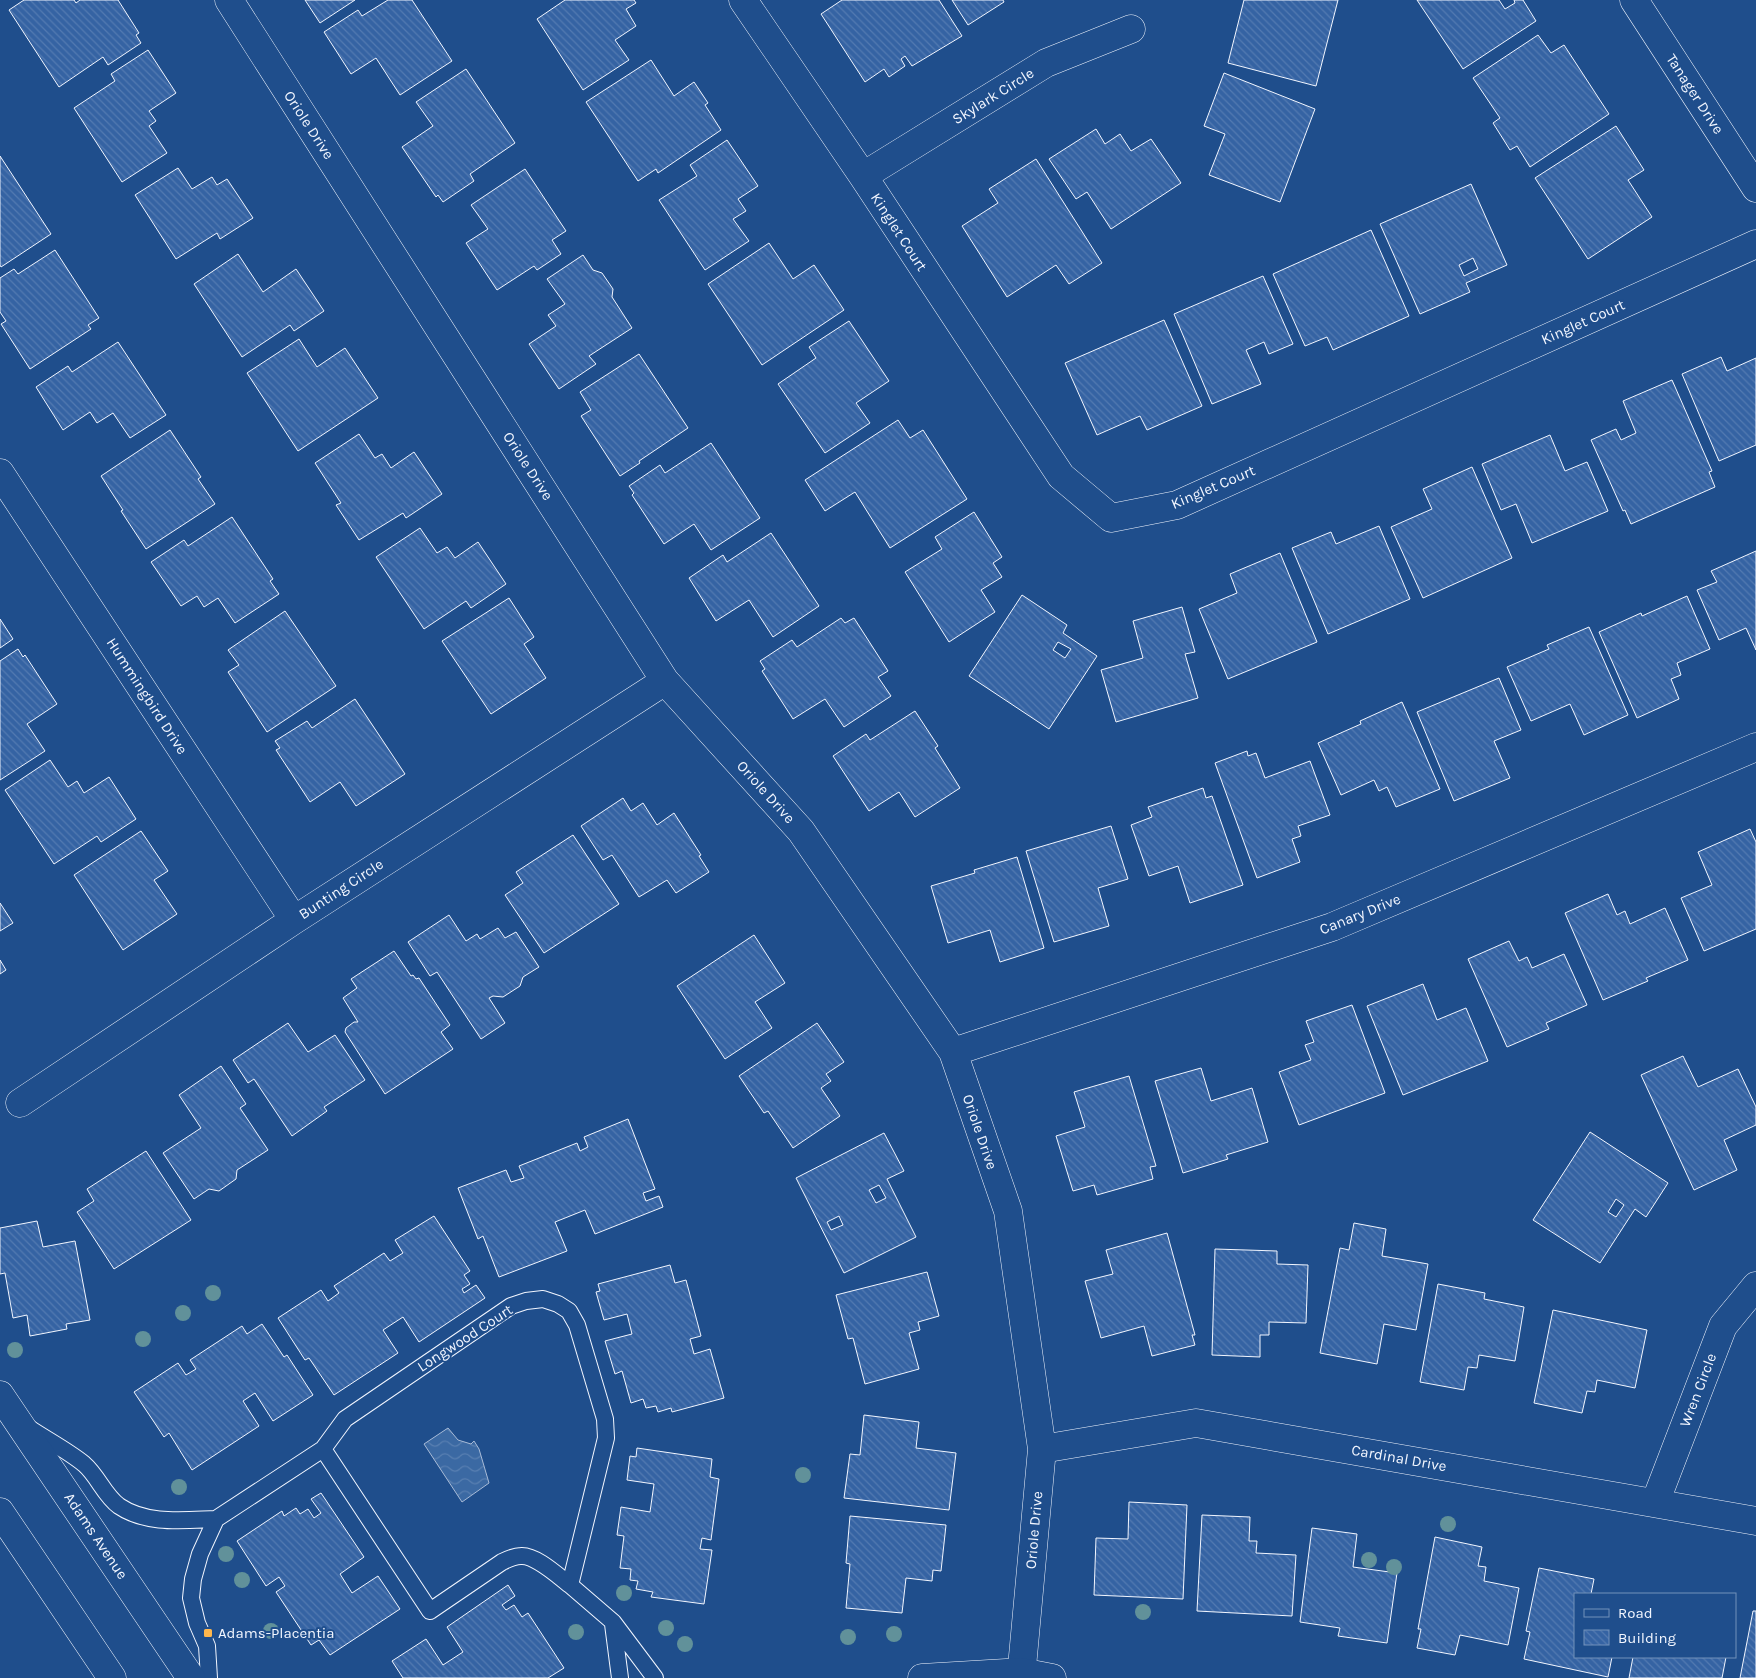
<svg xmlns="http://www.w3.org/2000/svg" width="1756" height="1678" font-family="Karla,sans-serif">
<defs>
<pattern id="water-waves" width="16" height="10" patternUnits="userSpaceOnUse" patternTransform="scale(1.25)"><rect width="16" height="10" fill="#3b69a3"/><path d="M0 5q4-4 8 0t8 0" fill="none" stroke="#587fb1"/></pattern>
<pattern id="building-back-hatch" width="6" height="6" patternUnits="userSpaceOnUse" patternTransform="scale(1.25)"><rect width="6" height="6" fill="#3563a3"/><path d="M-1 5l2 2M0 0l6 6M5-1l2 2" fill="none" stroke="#537ab1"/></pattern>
</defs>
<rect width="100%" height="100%" fill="#1f4e8c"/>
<path fill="url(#water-waves)" stroke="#a8bbd7" d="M 448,1428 L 458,1440 L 471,1444 L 474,1441 L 479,1449 L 489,1483 L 462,1502 L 424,1444 Z"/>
<path fill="url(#building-back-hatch)" stroke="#f2f6ff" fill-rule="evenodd" d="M 24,0 L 74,0 L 76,3 L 80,0 L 118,0 L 139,33 L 136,35 L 141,43 L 108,65 L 103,57 L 59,87 L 9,10 Z
M 305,0 L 355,0 L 320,23 Z
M 388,0 L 412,0 L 452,61 L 400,95 L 376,58 L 351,74 L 324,32 L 358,10 L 362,16 Z
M 565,0 L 634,0 L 636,3 L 626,9 L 636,26 L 615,40 L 629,60 L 583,90 L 537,19 Z
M 842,0 L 939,0 L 962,36 L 912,66 L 905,56 L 901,59 L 905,66 L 889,77 L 884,69 L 865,82 L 821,14 Z
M 952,0 L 1003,0 L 1004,2 L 968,25 Z
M 1244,0 L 1338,0 L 1316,86 L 1228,63 Z
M 1417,0 L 1499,0 L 1505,9 L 1515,3 L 1514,0 L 1523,0 L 1536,21 L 1463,69 Z
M 1538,35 L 1551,53 L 1564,45 L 1609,114 L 1530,167 L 1517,146 L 1510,150 L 1493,123 L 1500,118 L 1473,78 Z
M 148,50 L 176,93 L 149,111 L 156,121 L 149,126 L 167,153 L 122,182 L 74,108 L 115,81 L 111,74 Z
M 651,60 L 674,96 L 694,82 L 708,103 L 705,105 L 721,130 L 658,173 L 656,169 L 638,181 L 586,102 Z
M 466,69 L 515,143 L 470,174 L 474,181 L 443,202 L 438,195 L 436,197 L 402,147 L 433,126 L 416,102 Z
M 1224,73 L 1315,109 L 1280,202 L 1209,175 L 1225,134 L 1204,126 Z
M 1616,126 L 1644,170 L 1628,180 L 1652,217 L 1588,259 L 1535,178 Z
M 1096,129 L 1105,144 L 1120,134 L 1131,151 L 1151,139 L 1181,183 L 1111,229 L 1087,192 L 1076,199 L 1049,159 Z
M 727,140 L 758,186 L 738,199 L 746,211 L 733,219 L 749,241 L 705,270 L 659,200 L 697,176 L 690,165 Z
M 0,156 L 51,234 L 1,267 L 0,265 Z
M 1036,159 L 1102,263 L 1069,284 L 1056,265 L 1007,297 L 962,226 L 998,203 L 989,189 Z
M 178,168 L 192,189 L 212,177 L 217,185 L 227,179 L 253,218 L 220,239 L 217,233 L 176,259 L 135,195 Z
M 525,169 L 566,231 L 552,240 L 561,254 L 537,270 L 534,266 L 497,290 L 466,243 L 488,229 L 471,205 Z
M 1471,184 L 1507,265 L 1466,283 L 1470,292 L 1420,314 L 1380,224 ZM 1473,258 L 1478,269 L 1464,276 L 1459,265 Z
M 1371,230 L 1409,316 L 1333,350 L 1327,337 L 1305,346 L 1273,274 Z
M 769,243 L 793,279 L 814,265 L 844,310 L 762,365 L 708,284 Z
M 55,250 L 99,318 L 88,325 L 91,329 L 30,369 L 1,324 L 6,321 L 0,312 L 0,278 L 14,269 L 18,274 Z
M 238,254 L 263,292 L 296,269 L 324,311 L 294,331 L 290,325 L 242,357 L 194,284 Z
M 583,255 L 593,270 L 602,273 L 613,289 L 612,297 L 632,328 L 589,356 L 596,364 L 559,389 L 529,344 L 556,326 L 548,315 L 565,304 L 547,279 Z
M 1263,276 L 1293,344 L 1269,354 L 1264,342 L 1246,350 L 1261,384 L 1212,404 L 1174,314 Z
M 1164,320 L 1202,406 L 1147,430 L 1140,416 L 1097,435 L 1065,363 Z
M 849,321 L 889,381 L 856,403 L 870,423 L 825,453 L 778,384 L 816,358 L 809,347 Z
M 299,339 L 317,367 L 345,348 L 378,398 L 298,451 L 247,373 Z
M 118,342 L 166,415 L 130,438 L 113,413 L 97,423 L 90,412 L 63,430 L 36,387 L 68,366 L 72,372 Z
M 639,354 L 688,428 L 639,461 L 640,463 L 620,476 L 581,416 L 591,410 L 580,392 Z
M 1721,357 L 1727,371 L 1756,358 L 1756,445 L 1719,461 L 1682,374 Z
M 1672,380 L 1712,471 L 1709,472 L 1715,487 L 1631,524 L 1625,510 L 1623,511 L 1591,440 L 1616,429 L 1621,440 L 1636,433 L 1623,401 Z
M 898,420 L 910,438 L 923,430 L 967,499 L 890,548 L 855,492 L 825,511 L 805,480 Z
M 170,430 L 201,477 L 198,479 L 215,504 L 146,549 L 121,511 L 123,510 L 101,476 Z
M 359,434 L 375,458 L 382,454 L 391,468 L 414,452 L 442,494 L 406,518 L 403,513 L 359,540 L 336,505 L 341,503 L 315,463 Z
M 1550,435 L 1565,471 L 1587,462 L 1608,511 L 1532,543 L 1516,504 L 1501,510 L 1482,464 Z
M 711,443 L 760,518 L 711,550 L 694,524 L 664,544 L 632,495 L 634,493 L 629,486 L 660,465 L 665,473 Z
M 1472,467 L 1512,558 L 1423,598 L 1391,527 L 1432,509 L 1423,489 Z
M 974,512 L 1002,557 L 993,563 L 1002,577 L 981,590 L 995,612 L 949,642 L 905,572 L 942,549 L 935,537 Z
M 232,517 L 273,579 L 270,581 L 279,594 L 235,623 L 218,598 L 204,607 L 197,596 L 181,606 L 151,562 L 184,540 L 188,546 Z
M 1379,526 L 1410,599 L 1328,634 L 1292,548 L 1331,532 L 1336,544 Z
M 420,528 L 437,553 L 447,547 L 455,558 L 478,542 L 506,584 L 471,608 L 466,601 L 424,629 L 376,557 Z
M 771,533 L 819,606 L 773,637 L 749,600 L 716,621 L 689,578 L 723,555 L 727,562 Z
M 1756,551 L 1756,650 L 1746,628 L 1719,640 L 1697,590 L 1717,582 L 1711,571 Z
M 1280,553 L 1317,642 L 1228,679 L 1199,609 L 1237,593 L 1230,574 Z
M 1022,595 L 1067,625 L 1063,633 L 1097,656 L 1049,729 L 969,676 ZM 1058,642 L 1071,649 L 1065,658 L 1053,650 Z
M 1687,596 L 1710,649 L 1677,663 L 1681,675 L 1671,679 L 1679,699 L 1637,718 L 1599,632 L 1641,613 L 1642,616 Z
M 509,598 L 534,637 L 524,644 L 546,678 L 491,714 L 442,641 Z
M 1182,607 L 1195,652 L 1185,654 L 1198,698 L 1116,722 L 1101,670 L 1143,658 L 1133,621 Z
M 285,611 L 336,686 L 267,732 L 228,672 L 239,665 L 228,650 Z
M 841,618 L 845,623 L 854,618 L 888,671 L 878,677 L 891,696 L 844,727 L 825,699 L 793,719 L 762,671 L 765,669 L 760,661 L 792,640 L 797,647 Z
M 0,619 L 13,639 L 0,648 Z
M 1589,627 L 1628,715 L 1584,735 L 1570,704 L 1531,721 L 1507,667 L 1549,649 L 1547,645 Z
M 18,649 L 23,657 L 25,655 L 57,704 L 27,724 L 45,751 L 0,780 L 0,661 Z
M 1499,678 L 1521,730 L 1494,741 L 1510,778 L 1454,801 L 1417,712 Z
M 355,699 L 405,774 L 356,806 L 340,782 L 310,802 L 276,750 L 280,748 L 275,741 L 307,721 L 312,728 Z
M 1402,702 L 1440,789 L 1396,807 L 1387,787 L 1379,791 L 1374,780 L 1341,795 L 1318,743 L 1361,724 L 1360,721 Z
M 915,711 L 938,746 L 935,748 L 960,788 L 915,817 L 899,792 L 869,811 L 833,756 L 866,734 L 870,740 Z
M 1247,751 L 1248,756 L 1256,753 L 1265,778 L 1310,761 L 1330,815 L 1298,826 L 1301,836 L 1292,839 L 1300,862 L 1257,878 L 1215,763 Z
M 50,760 L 68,787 L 77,781 L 84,793 L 109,777 L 136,819 L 101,842 L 97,836 L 54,864 L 5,790 Z
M 1203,788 L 1206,798 L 1212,796 L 1243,885 L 1190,903 L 1178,866 L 1149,876 L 1131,825 L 1152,817 L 1148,807 Z
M 623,798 L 631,811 L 643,803 L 657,825 L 674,813 L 701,855 L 699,856 L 709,872 L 676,893 L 667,880 L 639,897 L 612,855 L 603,860 L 581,826 Z
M 1111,826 L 1128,879 L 1098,888 L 1109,926 L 1054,942 L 1026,851 Z
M 1750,829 L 1756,842 L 1756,929 L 1704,951 L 1681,898 L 1712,885 L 1698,852 Z
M 141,831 L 168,871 L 154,880 L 177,914 L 123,950 L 74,875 Z
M 573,835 L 619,904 L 544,953 L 505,895 L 523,883 L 516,872 Z
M 1017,857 L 1044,948 L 1000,962 L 990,930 L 948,943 L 931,886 L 975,873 L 974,870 Z
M 1608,894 L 1617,915 L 1625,911 L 1630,924 L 1665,908 L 1688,960 L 1646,978 L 1648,981 L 1603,1000 L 1565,913 Z
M 0,903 L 13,923 L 0,931 Z
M 449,915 L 466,941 L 477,934 L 480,939 L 498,928 L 505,938 L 516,932 L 539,967 L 523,977 L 520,986 L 503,997 L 493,996 L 489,998 L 505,1023 L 481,1039 L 437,972 L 430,976 L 408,942 Z
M 754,935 L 785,983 L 755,1002 L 772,1028 L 725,1059 L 677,986 Z
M 1509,941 L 1519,961 L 1527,957 L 1532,968 L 1564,954 L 1587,1005 L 1546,1023 L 1549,1029 L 1507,1047 L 1468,959 Z
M 394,951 L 411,976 L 413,975 L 416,979 L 419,978 L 450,1025 L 441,1032 L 453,1049 L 385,1094 L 345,1032 L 346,1028 L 354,1022 L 358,1022 L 343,998 L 357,988 L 351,979 Z
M 0,960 L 6,970 L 0,974 Z
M 1423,984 L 1437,1020 L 1466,1008 L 1488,1061 L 1403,1095 L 1367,1006 Z
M 1352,1005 L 1385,1093 L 1299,1125 L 1279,1072 L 1311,1060 L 1305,1045 L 1314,1042 L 1306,1021 Z
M 288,1023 L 308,1052 L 335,1035 L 365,1080 L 324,1107 L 327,1111 L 292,1136 L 254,1079 L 248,1083 L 233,1060 Z
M 817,1023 L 844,1062 L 826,1074 L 831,1081 L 821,1088 L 840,1116 L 793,1148 L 768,1111 L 764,1113 L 739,1076 Z
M 1683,1056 L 1698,1087 L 1738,1069 L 1756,1107 L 1756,1125 L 1724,1140 L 1737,1170 L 1694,1190 L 1641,1075 Z
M 221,1066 L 246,1104 L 240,1108 L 268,1150 L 237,1170 L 236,1179 L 219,1191 L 209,1189 L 194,1199 L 163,1153 L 201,1128 L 179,1095 Z
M 1201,1068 L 1211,1101 L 1252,1088 L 1268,1142 L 1226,1155 L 1228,1159 L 1183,1173 L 1155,1081 Z
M 1129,1076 L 1156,1166 L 1150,1167 L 1153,1179 L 1097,1195 L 1094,1185 L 1073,1191 L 1056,1136 L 1085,1127 L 1074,1092 Z
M 628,1119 L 655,1189 L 643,1193 L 646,1201 L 659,1196 L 663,1207 L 595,1234 L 585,1210 L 555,1222 L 567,1251 L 499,1277 L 483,1236 L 478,1239 L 458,1188 L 506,1170 L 511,1182 L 524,1178 L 519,1166 L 577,1143 L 580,1151 L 588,1147 L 584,1137 Z
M 1590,1132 L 1668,1183 L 1646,1217 L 1635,1209 L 1600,1263 L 1533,1220 ZM 1616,1199 L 1624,1205 L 1616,1217 L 1608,1212 Z
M 884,1133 L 904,1171 L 887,1179 L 916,1237 L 844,1273 L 796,1178 ZM 879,1185 L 886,1198 L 876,1203 L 869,1190 ZM 839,1216 L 843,1225 L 831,1230 L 827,1222 Z
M 146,1151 L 191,1220 L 114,1269 L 77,1212 L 94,1201 L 87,1189 Z
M 434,1216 L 470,1271 L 464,1275 L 470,1284 L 462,1289 L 464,1293 L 476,1285 L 485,1298 L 419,1342 L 403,1317 L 383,1330 L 398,1353 L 334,1395 L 309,1358 L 305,1360 L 278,1318 L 321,1290 L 328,1301 L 339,1293 L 334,1286 L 384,1253 L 390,1261 L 403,1253 L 395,1240 Z
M 37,1221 L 43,1247 L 75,1241 L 90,1320 L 66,1324 L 67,1329 L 30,1336 L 27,1315 L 13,1318 L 5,1273 L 0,1274 L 0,1228 Z
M 1354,1223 L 1386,1229 L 1382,1256 L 1428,1264 L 1416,1330 L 1384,1324 L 1377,1364 L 1320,1353 L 1340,1248 L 1349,1250 Z
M 1167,1233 L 1195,1335 L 1192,1335 L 1195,1345 L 1152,1356 L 1144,1326 L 1101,1338 L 1085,1281 L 1113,1274 L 1106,1250 Z
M 1215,1249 L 1277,1251 L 1277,1264 L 1308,1265 L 1306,1323 L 1269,1322 L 1269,1335 L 1260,1335 L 1260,1357 L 1212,1355 Z
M 670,1265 L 675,1283 L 686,1280 L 701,1336 L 690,1339 L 694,1354 L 710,1349 L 724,1398 L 672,1412 L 671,1408 L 658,1412 L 656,1406 L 646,1408 L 643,1399 L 631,1403 L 622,1371 L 615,1374 L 605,1341 L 632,1334 L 627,1314 L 604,1320 L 596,1292 L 600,1291 L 598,1284 Z
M 927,1272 L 939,1316 L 918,1322 L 920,1330 L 909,1333 L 919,1369 L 865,1384 L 853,1338 L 848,1339 L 836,1295 Z
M 1438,1284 L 1485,1293 L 1484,1299 L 1524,1307 L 1515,1361 L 1479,1355 L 1477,1368 L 1468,1367 L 1464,1390 L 1420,1382 Z
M 1553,1310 L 1647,1330 L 1635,1388 L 1597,1380 L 1595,1392 L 1587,1391 L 1582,1413 L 1534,1403 Z
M 262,1324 L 284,1357 L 287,1355 L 313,1395 L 273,1421 L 255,1393 L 243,1401 L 259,1426 L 192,1470 L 169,1433 L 164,1437 L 134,1392 L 178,1363 L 186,1375 L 196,1369 L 190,1360 L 242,1326 L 247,1334 Z
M 864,1415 L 919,1422 L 916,1448 L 956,1453 L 949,1510 L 844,1498 L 850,1454 L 860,1455 Z
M 637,1448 L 712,1459 L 710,1477 L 719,1479 L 711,1540 L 702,1538 L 700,1549 L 712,1550 L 704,1604 L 651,1597 L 653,1592 L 636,1589 L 638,1581 L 630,1580 L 631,1569 L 620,1568 L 624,1536 L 617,1535 L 621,1507 L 650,1512 L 654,1484 L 627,1480 L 630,1456 L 636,1457 Z
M 321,1493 L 364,1557 L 340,1574 L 352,1593 L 378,1576 L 400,1609 L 330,1655 L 319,1640 L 311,1645 L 276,1592 L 285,1586 L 279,1577 L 266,1586 L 237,1541 L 282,1511 L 284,1516 L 296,1508 L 300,1514 L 308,1509 L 314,1518 L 321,1513 L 311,1499 Z
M 1129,1502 L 1187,1505 L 1183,1599 L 1094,1595 L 1096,1538 L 1128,1539 Z
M 1202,1515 L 1250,1517 L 1249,1541 L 1257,1541 L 1256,1553 L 1296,1555 L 1292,1616 L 1197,1611 Z
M 850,1516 L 946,1525 L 941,1571 L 933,1570 L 932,1581 L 906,1578 L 902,1613 L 846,1608 L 850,1564 L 846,1563 Z
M 1312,1528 L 1357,1534 L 1353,1567 L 1397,1573 L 1387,1643 L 1338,1636 L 1340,1628 L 1300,1622 Z
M 1435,1537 L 1482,1547 L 1478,1566 L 1486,1567 L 1484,1581 L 1519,1588 L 1508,1645 L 1460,1635 L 1455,1655 L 1417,1648 L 1421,1629 L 1418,1629 Z
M 1539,1568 L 1594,1579 L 1591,1594 L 1575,1594 L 1575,1657 L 1612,1657 L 1608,1677 L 1524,1659 L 1530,1632 L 1526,1631 Z
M 508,1585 L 515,1596 L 502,1605 L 506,1610 L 514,1605 L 522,1617 L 528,1613 L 564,1668 L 548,1678 L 403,1678 L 392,1661 L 426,1639 L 443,1665 L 463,1652 L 447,1627 Z
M 1753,1611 L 1756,1611 L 1756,1678 L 1740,1678 Z
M 1633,1657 L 1726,1657 L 1722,1678 L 1629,1678 Z"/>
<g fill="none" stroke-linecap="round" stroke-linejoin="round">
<g stroke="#f2f6ff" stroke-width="18">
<path id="lane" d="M 29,1428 C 47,1440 68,1451 84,1464 C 98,1476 104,1495 119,1506 C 147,1525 184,1520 216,1519
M 323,1449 L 430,1611 L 502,1562 C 508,1559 514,1556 521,1556 C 536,1555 558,1576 570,1585
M 216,1519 L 323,1449 L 345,1419 L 511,1306 L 526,1301 L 543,1299 L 558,1304 L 569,1311 L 577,1325 L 605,1419 L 606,1438 L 570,1585 L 613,1622 L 655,1678
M 613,1624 L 620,1678
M 209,1678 L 207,1646 L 197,1623 L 191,1598 L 193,1579 L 200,1554 L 216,1519"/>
</g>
<g stroke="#f2f6ff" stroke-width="29">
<path id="street" d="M 229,0 L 665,681 L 801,831 L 953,1052 L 1008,1211 L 1042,1449 L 1021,1678
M 743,0 L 863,176 L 1061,476 L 1111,518 L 1177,505 L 1756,244
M 1634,0 L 1756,188
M 863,176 L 1046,63 L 1131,29
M 0,473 L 294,920
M 953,1052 L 1332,927 L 1756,747
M 20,1103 L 294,920 L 665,681
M 1042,1449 L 1196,1423 L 1756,1521
M 1655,1503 L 1723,1326 L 1756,1286"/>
</g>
<g stroke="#f2f6ff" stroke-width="29">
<path id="secondary" d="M 922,1678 L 1021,1672 L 1052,1678"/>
</g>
<g stroke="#f2f6ff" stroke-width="29">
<path id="primary" d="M 0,1395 L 191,1678
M 0,1512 L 112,1678"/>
</g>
<use href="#lane" stroke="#1f4e8c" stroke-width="16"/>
<use href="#street" stroke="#1f4e8c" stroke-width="28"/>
<use href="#secondary" stroke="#1f4e8c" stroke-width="28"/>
<use href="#primary" stroke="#1f4e8c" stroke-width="28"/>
</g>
<g fill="#61919a">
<circle cx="213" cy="1293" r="8"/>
<circle cx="183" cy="1313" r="8"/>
<circle cx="143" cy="1339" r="8"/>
<circle cx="15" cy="1350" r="8"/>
<circle cx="803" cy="1475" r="8"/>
<circle cx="179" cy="1487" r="8"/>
<circle cx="1448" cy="1524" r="8"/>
<circle cx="226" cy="1554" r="8"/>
<circle cx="1369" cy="1560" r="8"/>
<circle cx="1394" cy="1567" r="8"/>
<circle cx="242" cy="1580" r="8"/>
<circle cx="624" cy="1593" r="8"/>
<circle cx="1143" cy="1612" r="8"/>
<circle cx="666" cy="1628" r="8"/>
<circle cx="271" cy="1631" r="8"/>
<circle cx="576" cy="1632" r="8"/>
<circle cx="894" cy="1634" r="8"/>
<circle cx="848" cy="1637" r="8"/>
<circle cx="685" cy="1644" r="8"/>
</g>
<rect fill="#ffb74d" stroke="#1f4e8c" stroke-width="2" x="203" y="1628" width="10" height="10" rx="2.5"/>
<g text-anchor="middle" stroke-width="4" stroke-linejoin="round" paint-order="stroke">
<g font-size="15" fill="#f2f6ff" stroke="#1f4e8c">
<text transform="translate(1695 94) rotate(57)" y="5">Tanager Drive</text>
<text transform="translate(993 96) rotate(-32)" y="5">Skylark Circle</text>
<text transform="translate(309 125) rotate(57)" y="5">Oriole Drive</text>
<text transform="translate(899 232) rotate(57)" y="5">Kinglet Court</text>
<text transform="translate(1583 322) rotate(-24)" y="5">Kinglet Court</text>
<text transform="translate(528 466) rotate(57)" y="5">Oriole Drive</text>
<text transform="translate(1213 487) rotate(-23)" y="5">Kinglet Court</text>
<text transform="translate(147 696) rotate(57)" y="5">Hummingbird Drive</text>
<text transform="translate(766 792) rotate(48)" y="5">Oriole Drive</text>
<text transform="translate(341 889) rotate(-33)" y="5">Bunting Circle</text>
<text transform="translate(1360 914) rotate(-22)" y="5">Canary Drive</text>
<text transform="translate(980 1132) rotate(71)" y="5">Oriole Drive</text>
<text transform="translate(465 1338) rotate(-33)" y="5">Longwood Court</text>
<text transform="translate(1698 1390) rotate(-69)" y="5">Wren Circle</text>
<text transform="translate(1399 1458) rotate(10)" y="5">Cardinal Drive</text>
<text transform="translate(1034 1530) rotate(-85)" y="5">Oriole Drive</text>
<text transform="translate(96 1536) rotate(56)" y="5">Adams Avenue</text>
</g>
<g font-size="15" fill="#f2f6ff" stroke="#1f4e8c" text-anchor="start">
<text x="218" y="1638">Adams-Placentia</text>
</g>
</g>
<rect x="1574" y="1593" width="162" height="65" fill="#1f4e8c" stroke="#7391ba"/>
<rect x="1584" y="1609" width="25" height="8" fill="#1f4e8c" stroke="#7391ba"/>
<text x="1618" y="1618" font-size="15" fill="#f2f6ff">Road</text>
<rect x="1584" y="1630" width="25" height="15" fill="url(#building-back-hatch)" stroke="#7391ba"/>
<text x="1618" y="1643" font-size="15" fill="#f2f6ff">Building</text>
</svg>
